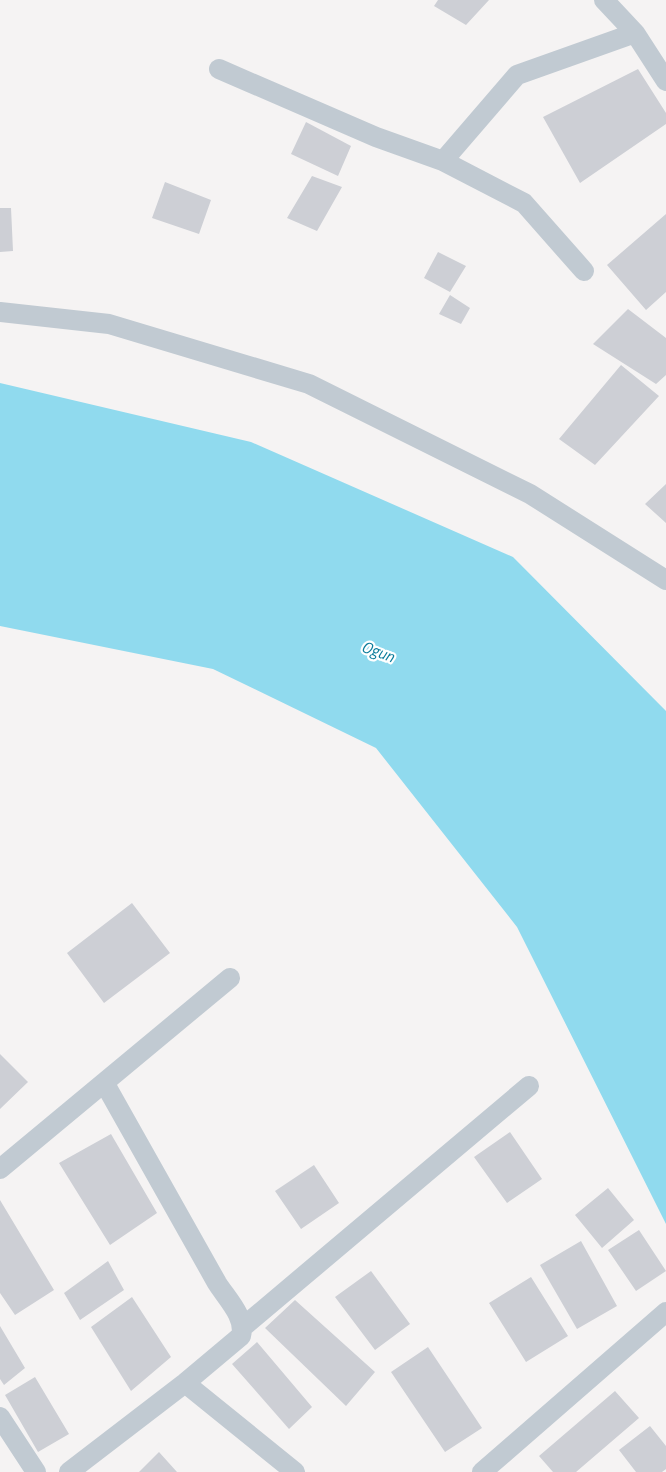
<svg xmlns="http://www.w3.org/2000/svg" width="666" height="1472" font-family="'Titillium Web',sans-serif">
<rect width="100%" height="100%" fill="#f5f3f3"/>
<path fill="#90daee" d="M 0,383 L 251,442 L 513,557 L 666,711 L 666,1224 L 517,927 L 376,748 L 213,669 L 0,626 Z"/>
<path fill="#cdcfd5" d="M 438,0 L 489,0 L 466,25 L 434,6 Z
M 638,69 L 666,113 L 666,124 L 580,183 L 543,117 Z
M 306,122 L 351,146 L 338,176 L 291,154 Z
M 312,176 L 342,187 L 317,231 L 287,218 Z
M 165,182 L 211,200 L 199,234 L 152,218 Z
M 0,208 L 11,208 L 13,251 L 0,252 Z
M 666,214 L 666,292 L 646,310 L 607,265 Z
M 438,252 L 466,266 L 450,292 L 424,278 Z
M 450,295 L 470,308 L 461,324 L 439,314 Z
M 628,309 L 666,338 L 666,375 L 656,384 L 593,344 Z
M 621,365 L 659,396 L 595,465 L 559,439 Z
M 666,484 L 666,523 L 645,504 Z
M 132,903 L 170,953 L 104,1003 L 67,953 Z
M 0,1054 L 28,1082 L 0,1109 Z
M 510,1132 L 542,1179 L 507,1203 L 474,1157 Z
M 111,1134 L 157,1213 L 110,1245 L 59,1163 Z
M 314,1165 L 339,1203 L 301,1229 L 275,1191 Z
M 608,1188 L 634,1220 L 602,1248 L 575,1215 Z
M 0,1200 L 54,1290 L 15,1315 L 0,1293 Z
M 639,1230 L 666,1271 L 636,1291 L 608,1250 Z
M 581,1241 L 617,1306 L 577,1329 L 540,1265 Z
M 108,1261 L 124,1290 L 80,1320 L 64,1293 Z
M 371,1271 L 410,1324 L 375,1350 L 335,1297 Z
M 531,1277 L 568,1336 L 526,1362 L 489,1303 Z
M 132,1297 L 171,1357 L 131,1391 L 91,1327 Z
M 295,1300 L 375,1372 L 346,1406 L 265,1328 Z
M 0,1326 L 25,1368 L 4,1385 L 0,1379 Z
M 257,1342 L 312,1407 L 289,1429 L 232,1364 Z
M 428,1347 L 482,1428 L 445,1452 L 391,1372 Z
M 35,1377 L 69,1434 L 38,1452 L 5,1395 Z
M 615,1391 L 639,1418 L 576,1472 L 553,1472 L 539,1456 Z
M 650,1426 L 666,1446 L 666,1469 L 662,1472 L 636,1472 L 619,1450 Z
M 159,1452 L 177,1472 L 139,1472 Z"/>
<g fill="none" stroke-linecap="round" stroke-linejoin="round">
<path stroke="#c1cad2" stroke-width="20" d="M 604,0 L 635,33 L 666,81
M 219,69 L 376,137 L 443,161
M 584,271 L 524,203 L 443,161 L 517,75 L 635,33
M 0,312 L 109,324 L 309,384 L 530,494 L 666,580
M 0,1169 L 230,978
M 243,1327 L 529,1086
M 185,1383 L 295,1472
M 0,1417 L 36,1472
M 69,1472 L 185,1383 L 241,1336 C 246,1317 227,1299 217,1283 L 105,1084
M 482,1472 L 666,1312"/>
</g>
<g text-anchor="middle" stroke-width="4.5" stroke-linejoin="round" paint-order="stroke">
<g font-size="16" font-style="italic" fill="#0c7c9b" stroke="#fff">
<text transform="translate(378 651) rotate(20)" y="6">Ogun</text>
</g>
</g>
</svg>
